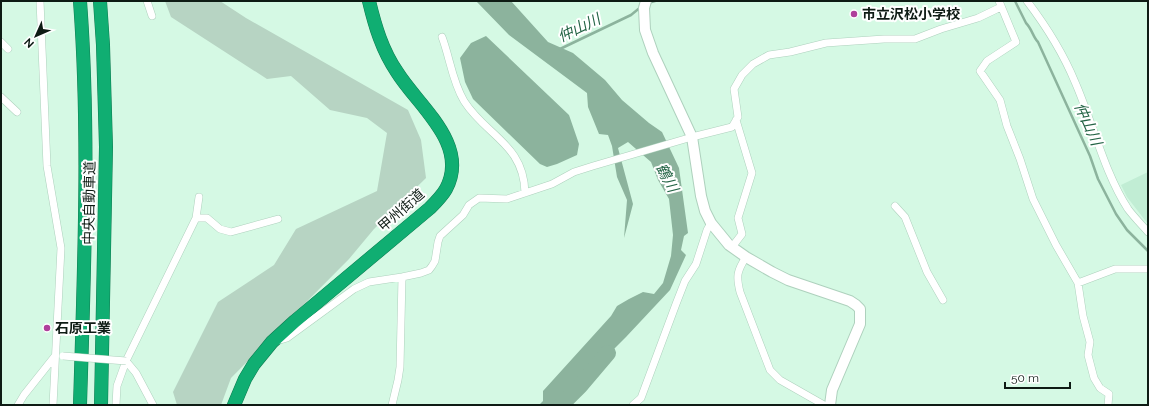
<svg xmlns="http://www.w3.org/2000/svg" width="1149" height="406" font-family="Raleway,'Noto Sans JP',sans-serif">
<rect width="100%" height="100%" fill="#d5f9e4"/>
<path fill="#c1edd4" d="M 1148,172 L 1148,224 L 1127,197 L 1121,185 Z"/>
<path fill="#b7d4c3" d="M 165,1 L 220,1 L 246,18 L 408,110 L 421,140 L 426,178 L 374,229 L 349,259 L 231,378 L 221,405 L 177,405 L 173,392 L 218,302 L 274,265 L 296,229 L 377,191 L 387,133 L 367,118 L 330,110 L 291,76 L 267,79 L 171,17 Z"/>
<path fill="#8cb39d" d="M 476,1 L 511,1 L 548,42 L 573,53 L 605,80 L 622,100 L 649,123 L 662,132 L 679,168 L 688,233 L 684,236 L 681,250 L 686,255 L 670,290 L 626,337 L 568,395 L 560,405 L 539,405 L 543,401 L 543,391 L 611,316 L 617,306 L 629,299 L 643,292 L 654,294 L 663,283 L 671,256 L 673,235 L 669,199 L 658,180 L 651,162 L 628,142 L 618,148 L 633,204 L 624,238 L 627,200 L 617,177 L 612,146 L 608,135 L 599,134 L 588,107 L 587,93 L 509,35 Z
M 486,36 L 569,115 L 579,144 L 577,155 L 557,164 L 547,167 L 540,164 L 473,99 L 465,82 L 460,58 L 471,43 Z"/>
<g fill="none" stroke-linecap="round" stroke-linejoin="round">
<path stroke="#8cb39d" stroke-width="2.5" d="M 1015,1 L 1026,23 C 1032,29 1033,37 1038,42 L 1090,156 L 1098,179 L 1116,214 L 1127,230 L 1148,251
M 648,3 L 655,1
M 560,49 L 631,15 L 642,6"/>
<path stroke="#8cb39d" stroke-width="16" d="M 561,405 L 580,386 L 608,353"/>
<g stroke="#aed1bd" stroke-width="8">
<path id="street" d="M 40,1 L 47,166 L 61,248 L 53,405
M 147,1 L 152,16
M 999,1 L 1016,42 L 987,61 L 980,71 L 1000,100 L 1007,126 L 1020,159 L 1033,199 L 1056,245 L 1078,283 L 1083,316 L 1090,342 L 1088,355 L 1094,378 L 1100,388 L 1109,394 L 1108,405
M 1027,1 C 1046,26 1063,53 1075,82 C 1093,123 1104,172 1128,209 C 1134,217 1141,224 1148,232
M 442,37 C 450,58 452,81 464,101 C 486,136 524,144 525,193
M 1,42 L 8,49
M 1,97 L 17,112
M 895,206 L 905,217 L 927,272 L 943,300
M 196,218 L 207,218 L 220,229 L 231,232 L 278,219
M 732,247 L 742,234 L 738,218 L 752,173 L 736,120
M 746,257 C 737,271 736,276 740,292 L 770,370 L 780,380 L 824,405
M 1078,283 L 1115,269 L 1148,269
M 277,341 L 287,338 L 354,289 L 369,282 L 402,277 L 421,273 L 429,270 L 432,266 L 435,261 L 438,242 L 440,236 L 463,215 L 469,205 L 479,198 L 507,199 L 552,184 L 574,172 L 593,166 L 692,137 L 732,127 L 738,117 L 734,89 L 742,75 L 753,64 L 769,55 L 790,52 L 826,43 L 884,39 L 915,39 L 941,29 L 978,18 L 1001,7
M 126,361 L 136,373 L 153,405
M 18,405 L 24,395 L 55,356
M 116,405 L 117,386 L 126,361 L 196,218 L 199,197
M 392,405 L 398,380 L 400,367 L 402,277
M 633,405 L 641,398 L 676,304 L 685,281 L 696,264 L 707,230 L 711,223"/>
</g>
<g stroke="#aed1bd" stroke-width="12">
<path id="secondary" d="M 646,1 L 644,8 L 645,30 L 653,53 L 692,137 L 701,196 L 705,211 L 711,223 L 729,245 L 746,257 L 772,272 L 788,280 L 850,301 L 856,305 L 860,309 L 860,324 L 832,390 L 830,405"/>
</g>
<g stroke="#0f7b51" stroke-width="14">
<path id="highway" d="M 100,1 L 103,45 L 106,147 L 101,405
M 80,405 C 84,271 90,135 80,1
M 234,405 L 245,379 L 254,364 L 272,342 L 295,321 L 430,208 C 436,202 442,196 446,189 C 470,144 418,106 397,72 C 382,50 375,26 369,1"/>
</g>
<use href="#street" stroke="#fff" stroke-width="7"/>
<use href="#secondary" stroke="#fff" stroke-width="10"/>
<use href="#highway" stroke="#10ae72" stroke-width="13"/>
<g stroke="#aed1bd" stroke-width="8" stroke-linecap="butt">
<path id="street-bridge" d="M 63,356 L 126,361"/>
</g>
<use href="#street-bridge" stroke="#fff" stroke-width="7"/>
</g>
<g fill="#af3f9b" stroke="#fff" stroke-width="1.5">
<circle cx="854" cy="14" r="4"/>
<circle cx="47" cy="328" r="4"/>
</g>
<g text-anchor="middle" stroke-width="4" stroke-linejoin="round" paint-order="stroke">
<g font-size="14" font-weight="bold" fill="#0e1b14" stroke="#fff" text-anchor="start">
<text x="862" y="19">市立沢松小学校</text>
<text x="55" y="333">石原工業</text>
</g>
<g font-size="14" fill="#0e1b14" stroke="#fff">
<text transform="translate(89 203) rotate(-89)" y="5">中央自動車道</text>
<text transform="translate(401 210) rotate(-41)" y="5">甲州街道</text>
</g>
<g font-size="15" font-style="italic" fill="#236445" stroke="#fff">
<text transform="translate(579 28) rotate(-26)" y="5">仲山川</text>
<text transform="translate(1088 124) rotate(66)" y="5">仲山川</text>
<text transform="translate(667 178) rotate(62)" y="5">鶴川</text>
</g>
</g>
<rect width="1149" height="406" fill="none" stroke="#0e1b14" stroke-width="4"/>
<g transform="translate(36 36) rotate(225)" stroke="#ffffff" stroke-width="3" paint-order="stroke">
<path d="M0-3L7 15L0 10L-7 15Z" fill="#0e1b14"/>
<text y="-6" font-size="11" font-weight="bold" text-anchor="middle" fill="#0e1b14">N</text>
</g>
<path d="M1005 382v6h65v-6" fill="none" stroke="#0e1b14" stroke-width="2"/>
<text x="1011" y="382" font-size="12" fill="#0e1b14" stroke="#ffffff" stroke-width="3" paint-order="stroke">50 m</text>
</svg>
